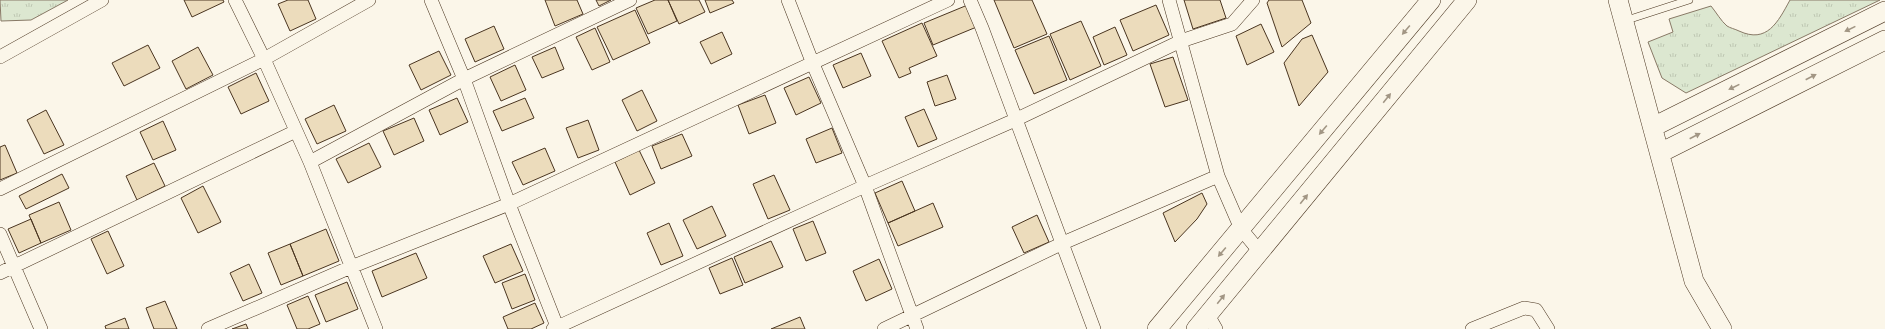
<svg xmlns="http://www.w3.org/2000/svg" width="1885" height="329" font-family="'Sofia Sans Condensed',sans-serif">
<defs>
<pattern id="grass-tufts" width="24" height="20" patternUnits="userSpaceOnUse"><rect width="24" height="20" fill="#dce7d0"/><path d="M3 7l-1-3M5 7V3M7 7l1-3M15 17l-1-3M17 17v-4M19 17l1-3" fill="none" stroke="#bec7b2"/></pattern>
</defs>
<rect width="100%" height="100%" fill="#fbf6e9"/>
<path fill="url(#grass-tufts)" stroke="#887966" d="M 0,0 L 68,0 L 31,20 L 1,21 Z
M 1790,0 L 1880,0 L 1686,93 L 1662,78 L 1648,42 L 1673,32 L 1669,19 L 1711,6 C 1716,12 1721,21 1727,26 C 1730,28 1735,29 1739,31 C 1767,44 1778,22 1790,0 Z"/>
<path fill="#ecdcbc" stroke="#4a3520" d="M 184,0 L 223,0 L 224,2 L 192,17 Z
M 288,0 L 308,0 L 316,19 L 290,31 L 278,4 Z
M 545,0 L 577,0 L 583,14 L 555,26 Z
M 596,0 L 611,0 L 599,6 Z
M 655,0 L 668,0 L 677,21 L 648,34 L 636,8 Z
M 668,0 L 699,0 L 705,12 L 679,24 Z
M 705,0 L 732,0 L 734,3 L 710,13 Z
M 994,0 L 1032,0 L 1047,34 L 1014,48 Z
M 1184,0 L 1220,0 L 1226,18 L 1193,29 Z
M 1269,0 L 1302,0 L 1311,23 L 1282,47 L 1267,3 Z
M 970,4 L 979,26 L 933,45 L 924,23 Z
M 1156,5 L 1169,35 L 1133,51 L 1120,20 Z
M 635,10 L 650,43 L 613,60 L 597,27 Z
M 1081,21 L 1101,66 L 1070,80 L 1050,34 Z
M 922,23 L 937,56 L 909,68 L 911,73 L 899,78 L 882,41 Z
M 1261,24 L 1274,52 L 1247,65 L 1236,36 Z
M 494,26 L 504,49 L 475,62 L 465,39 Z
M 1115,27 L 1127,55 L 1104,65 L 1093,37 Z
M 595,28 L 610,62 L 592,70 L 576,37 Z
M 722,32 L 732,54 L 711,64 L 700,42 Z
M 1312,35 L 1328,72 L 1299,106 L 1284,63 L 1302,39 Z
M 1049,36 L 1067,80 L 1034,94 L 1015,50 Z
M 148,45 L 160,68 L 124,86 L 112,63 Z
M 198,47 L 213,75 L 186,89 L 172,61 Z
M 555,47 L 564,69 L 542,78 L 532,57 Z
M 439,51 L 451,75 L 421,90 L 409,65 Z
M 861,53 L 871,76 L 843,88 L 833,65 Z
M 1173,57 L 1188,100 L 1165,107 L 1150,64 Z
M 515,65 L 526,90 L 501,101 L 490,77 Z
M 256,73 L 269,101 L 241,114 L 228,87 Z
M 947,75 L 956,99 L 935,106 L 927,82 Z
M 809,77 L 821,103 L 796,115 L 784,88 Z
M 642,90 L 657,121 L 637,131 L 622,100 Z
M 765,95 L 776,123 L 749,134 L 738,105 Z
M 457,98 L 468,122 L 440,135 L 429,110 Z
M 525,98 L 534,118 L 502,131 L 493,111 Z
M 334,105 L 346,131 L 317,144 L 305,119 Z
M 924,109 L 937,139 L 918,147 L 905,117 Z
M 46,110 L 64,145 L 44,154 L 27,120 Z
M 414,118 L 424,141 L 394,155 L 383,131 Z
M 588,120 L 599,150 L 578,158 L 566,128 Z
M 163,121 L 176,150 L 153,160 L 140,132 Z
M 832,128 L 842,153 L 816,163 L 806,139 Z
M 682,134 L 692,156 L 661,169 L 652,146 Z
M 369,143 L 381,167 L 348,183 L 336,159 Z
M 5,145 L 17,173 L 0,180 L 0,147 Z
M 545,148 L 555,171 L 523,185 L 512,162 Z
M 639,150 L 655,183 L 630,195 L 615,162 Z
M 154,163 L 165,186 L 137,200 L 126,176 Z
M 62,174 L 69,188 L 26,209 L 19,196 Z
M 774,175 L 790,210 L 768,219 L 753,184 Z
M 902,181 L 915,211 L 888,223 L 875,193 Z
M 203,186 L 221,222 L 198,233 L 181,198 Z
M 1202,193 L 1207,204 L 1197,219 L 1175,242 L 1163,213 Z
M 59,202 L 71,230 L 41,243 L 29,215 Z
M 933,203 L 943,227 L 898,246 L 888,223 Z
M 712,206 L 726,236 L 697,249 L 683,220 Z
M 1037,215 L 1049,242 L 1024,253 L 1012,227 Z
M 31,219 L 41,243 L 19,253 L 8,229 Z
M 813,221 L 826,253 L 806,261 L 793,229 Z
M 669,223 L 683,256 L 661,265 L 647,233 Z
M 326,229 L 339,261 L 303,276 L 290,244 Z
M 108,231 L 124,266 L 107,274 L 91,239 Z
M 771,241 L 783,267 L 745,283 L 734,257 Z
M 290,244 L 303,276 L 281,285 L 268,253 Z
M 511,244 L 523,271 L 495,283 L 483,256 Z
M 416,253 L 427,278 L 382,297 L 372,271 Z
M 732,258 L 743,285 L 720,294 L 709,268 Z
M 879,259 L 892,289 L 866,301 L 853,271 Z
M 249,264 L 262,293 L 243,301 L 230,273 Z
M 525,274 L 535,300 L 512,309 L 502,283 Z
M 347,282 L 358,309 L 326,322 L 315,295 Z
M 308,296 L 320,324 L 308,329 L 297,329 L 287,305 Z
M 165,301 L 177,329 L 154,329 L 146,308 Z
M 535,303 L 544,323 L 531,329 L 508,329 L 503,317 Z
M 800,317 L 805,329 L 771,329 Z
M 125,318 L 129,329 L 106,329 L 105,326 Z
M 246,324 L 248,329 L 232,329 Z"/>
<g fill="none" stroke-linecap="round" stroke-linejoin="round">
<g stroke="#4a3520" stroke-width="8">
<path id="lane" d="M 1624,21 L 1689,0"/>
</g>
<g stroke="#4a3520" stroke-width="14">
<path id="street" d="M 235,0 L 264,59 L 310,162 L 376,329
M 431,0 L 464,79 L 509,204 L 558,329
M 788,0 L 813,64 L 865,186 L 917,329
M 970,0 L 982,28 L 1094,329
M 1169,0 L 1218,176 L 1241,229 L 1260,252
M 0,57 L 102,0
M 310,162 L 464,79 L 630,0
M 0,189 L 264,59 L 369,0
M 0,234 L 41,329
M 0,273 L 296,131
M 1208,315 L 1216,329
M 208,329 L 351,267 L 509,204 L 948,0
M 553,329 L 865,186 L 1015,120 L 1181,41 L 1232,24 L 1253,0
M 884,329 L 1063,243 L 1218,176
M 1472,329 L 1524,308 L 1536,310 L 1548,329"/>
</g>
<g stroke="#4a3520" stroke-width="20">
<path id="secondary" d="M 1618,0 L 1694,281 L 1722,329
M 1653,127 L 1885,11
M 1660,153 L 1885,40
M 1157,329 L 1431,0
M 1196,329 L 1467,0"/>
</g>
<use href="#lane" stroke="#fbf6e9" stroke-width="7"/>
<use href="#street" stroke="#fbf6e9" stroke-width="13"/>
<use href="#secondary" stroke="#fbf6e9" stroke-width="19"/>
</g>
<defs><path id="oneway-solid" d="M-6-.8H1V-3.2L6.5 0L1 3.2V.8H-6Z"/></defs>
<g fill="#a29684">
<use href="#oneway-solid" transform="translate(1850 29) rotate(154)"/>
<use href="#oneway-solid" transform="translate(1406 30) rotate(130)"/>
<use href="#oneway-solid" transform="translate(1811 77) rotate(-27)"/>
<use href="#oneway-solid" transform="translate(1734 87) rotate(154)"/>
<use href="#oneway-solid" transform="translate(1387 98) rotate(-51)"/>
<use href="#oneway-solid" transform="translate(1323 130) rotate(130)"/>
<use href="#oneway-solid" transform="translate(1695 136) rotate(-27)"/>
<use href="#oneway-solid" transform="translate(1304 199) rotate(-51)"/>
<use href="#oneway-solid" transform="translate(1222 252) rotate(130)"/>
<use href="#oneway-solid" transform="translate(1221 299) rotate(-51)"/>
</g>
</svg>
